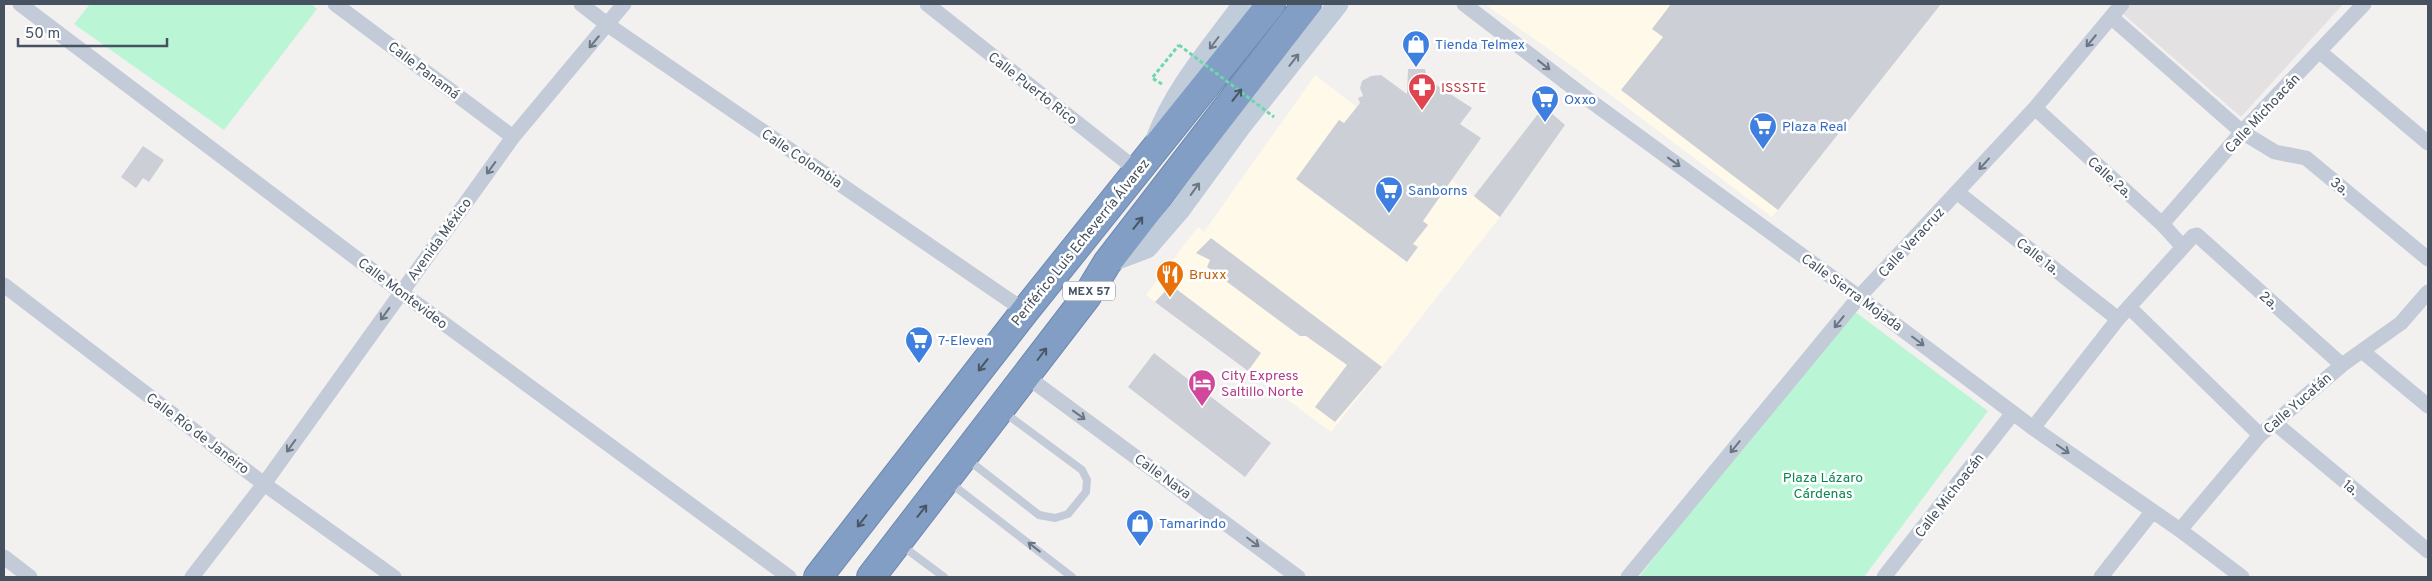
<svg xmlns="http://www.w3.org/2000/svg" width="2432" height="581" font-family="Overpass,sans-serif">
<rect width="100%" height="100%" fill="#f3f0f0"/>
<path fill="#fef9e9" d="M 1485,4 L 1941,4 L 1772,217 L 1579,71 Z
M 1315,75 L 1500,217 L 1331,432 L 1146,295 L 1198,227 L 1204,232 Z"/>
<path fill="#e4e1e2" d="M 2131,4 L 2343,4 L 2241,117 L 2122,13 Z"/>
<path fill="#baf5d5" d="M 90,4 L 311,4 L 317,9 L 224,130 L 74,24 Z
M 1850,308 L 1988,411 L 1864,577 L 1639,577 Z"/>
<path fill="#cccfd6" d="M 1671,4 L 1941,4 L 1778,210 L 1621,90 L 1663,37 L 1652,29 Z
M 1408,69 L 1425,69 L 1427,79 L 1472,108 L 1460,124 L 1481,138 L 1423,221 L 1428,225 L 1413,244 L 1418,247 L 1407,262 L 1296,179 L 1339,120 L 1344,123 L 1360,103 L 1358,98 L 1363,96 L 1360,88 L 1362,81 L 1371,76 L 1381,75 L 1407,94 Z
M 1549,111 L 1565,125 L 1500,217 L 1474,196 L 1538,114 Z
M 143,146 L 164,160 L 149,182 L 143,178 L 136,188 L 121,177 Z
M 1211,238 L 1382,367 L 1335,422 L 1315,407 L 1347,365 L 1306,336 L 1300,336 L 1207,267 L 1210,260 L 1196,253 Z
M 1171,285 L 1261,353 L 1248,371 L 1155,302 Z
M 1154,353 L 1271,443 L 1245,477 L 1128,387 Z"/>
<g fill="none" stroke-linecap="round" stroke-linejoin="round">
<g stroke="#6d89b0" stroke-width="30">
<path id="highway" d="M 818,577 L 1025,311 L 1271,4
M 871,577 L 1087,296 L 1107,263 L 1307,4"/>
</g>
<path stroke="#6ed7ab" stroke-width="3" stroke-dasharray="4 2.5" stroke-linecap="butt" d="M 1162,84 L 1152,78 L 1179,45"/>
<path stroke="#c2cbd7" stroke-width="8" d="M 967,459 L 1039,515 L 1055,518 L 1068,514 L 1086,492 L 1087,480 L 1082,470 L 1005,413
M 949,482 L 1072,577
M 901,545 L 944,577"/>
<path stroke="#c2cbd7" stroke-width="15" d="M 20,4 L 401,292 L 789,577
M 335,4 L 513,137
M 581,4 L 608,25 L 1025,311
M 927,4 L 1138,171
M 1464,4 L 1585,97 L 1859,297 L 2033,428 L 2180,530 L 2242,577
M 2111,17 L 2242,132 L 2275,152 L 2306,158 L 2428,259
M 2320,52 L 2428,143
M 2035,108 L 2162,224 L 2183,247
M 1958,193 L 2118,319
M 2162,224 L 2242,132 L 2364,4
M 4,285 L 264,484 L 394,577
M 2129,307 L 2260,435
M 2362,351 L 2428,406
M 1026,376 L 1298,577
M 2275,423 L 2428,551
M 2033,428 L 2118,319 L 2193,236 L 2197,235 L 2342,365
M 2180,530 L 2260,435 L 2342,365 L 2401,323 L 2428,292
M 4,557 L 30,577
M 192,577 L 264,484 L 513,137 L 624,4
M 1628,577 L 1859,297 L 2035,108 L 2122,4
M 1884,577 L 2013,413
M 2101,577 L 2152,512"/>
<path stroke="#c1ccdb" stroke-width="21" d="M 1157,137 C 1176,87 1212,47 1243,4
M 1107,263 L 1147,248 L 1179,211 L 1241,126 L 1338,4"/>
<use href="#highway" stroke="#829ec5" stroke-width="28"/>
<path stroke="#6ed7ab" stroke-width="3" stroke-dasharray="4 2.5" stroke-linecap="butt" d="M 1179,45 L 1274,117"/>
</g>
<defs><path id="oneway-shaft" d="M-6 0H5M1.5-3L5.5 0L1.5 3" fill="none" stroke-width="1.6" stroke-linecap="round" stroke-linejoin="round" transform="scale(1.25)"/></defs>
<g stroke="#6b7684">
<use href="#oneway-shaft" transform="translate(2091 41) rotate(130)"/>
<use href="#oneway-shaft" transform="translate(594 42) rotate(130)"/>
<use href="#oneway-shaft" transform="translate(1544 65) rotate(38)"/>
<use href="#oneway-shaft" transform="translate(1674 162) rotate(36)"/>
<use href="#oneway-shaft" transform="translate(1984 164) rotate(132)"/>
<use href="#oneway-shaft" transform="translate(491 168) rotate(126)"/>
<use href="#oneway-shaft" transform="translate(385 314) rotate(126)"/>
<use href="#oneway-shaft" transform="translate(1839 322) rotate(129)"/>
<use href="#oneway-shaft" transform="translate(1918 341) rotate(37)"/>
<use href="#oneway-shaft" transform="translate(1079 415) rotate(36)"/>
<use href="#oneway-shaft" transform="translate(291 446) rotate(126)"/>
<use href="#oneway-shaft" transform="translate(1735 447) rotate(129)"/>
<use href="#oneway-shaft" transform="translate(2063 449) rotate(35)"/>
<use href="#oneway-shaft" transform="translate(1253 542) rotate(37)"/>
<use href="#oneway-shaft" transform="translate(1034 547) rotate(-142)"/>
</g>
<g stroke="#6b7785">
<use href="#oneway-shaft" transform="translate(1214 43) rotate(127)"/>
<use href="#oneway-shaft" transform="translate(1294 60) rotate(-52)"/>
<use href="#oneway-shaft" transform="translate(1195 189) rotate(-54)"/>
</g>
<g stroke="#495665">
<use href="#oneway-shaft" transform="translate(1237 95) rotate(-52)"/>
<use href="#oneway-shaft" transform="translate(1138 223) rotate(-52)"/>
<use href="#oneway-shaft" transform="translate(1042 354) rotate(-53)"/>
<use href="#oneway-shaft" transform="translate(983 365) rotate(128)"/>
<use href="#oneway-shaft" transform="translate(922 511) rotate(-52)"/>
<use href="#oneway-shaft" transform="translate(862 521) rotate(128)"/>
</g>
<defs>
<g id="shop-pin" transform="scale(1.4375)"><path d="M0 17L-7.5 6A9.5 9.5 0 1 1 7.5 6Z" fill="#3f7fe0" stroke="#fff"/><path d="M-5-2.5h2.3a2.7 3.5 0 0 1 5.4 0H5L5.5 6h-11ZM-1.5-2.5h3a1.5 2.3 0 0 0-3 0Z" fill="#fff"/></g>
<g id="pharmacy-pin" transform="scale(1.4375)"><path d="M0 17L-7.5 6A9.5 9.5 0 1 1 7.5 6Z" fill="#e0444e" stroke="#fff"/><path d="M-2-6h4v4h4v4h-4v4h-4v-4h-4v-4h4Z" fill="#fff"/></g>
<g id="supermarket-pin" transform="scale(1.4375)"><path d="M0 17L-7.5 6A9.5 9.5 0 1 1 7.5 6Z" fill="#3f7fe0" stroke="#fff"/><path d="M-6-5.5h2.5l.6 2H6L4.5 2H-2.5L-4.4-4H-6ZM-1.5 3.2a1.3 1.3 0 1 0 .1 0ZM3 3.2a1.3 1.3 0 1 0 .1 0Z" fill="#fff"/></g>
<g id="restaurant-pin" transform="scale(1.4375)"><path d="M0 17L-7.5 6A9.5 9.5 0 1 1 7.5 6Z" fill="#e8710a" stroke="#fff"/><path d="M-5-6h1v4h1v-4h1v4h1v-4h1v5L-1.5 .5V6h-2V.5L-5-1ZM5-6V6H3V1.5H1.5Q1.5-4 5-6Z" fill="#fff"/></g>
<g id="hotel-pin" transform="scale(1.4375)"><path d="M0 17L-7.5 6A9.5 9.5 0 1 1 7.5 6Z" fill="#d1479c" stroke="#fff"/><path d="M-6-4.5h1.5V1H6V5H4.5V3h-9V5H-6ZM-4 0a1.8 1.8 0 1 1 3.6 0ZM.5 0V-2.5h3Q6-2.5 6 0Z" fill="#fff"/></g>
</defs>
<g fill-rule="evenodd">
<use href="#shop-pin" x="1416" y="44"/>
<use href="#pharmacy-pin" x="1422" y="87"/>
<use href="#supermarket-pin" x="1545" y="99"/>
<use href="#supermarket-pin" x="1763" y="126"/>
<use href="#supermarket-pin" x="1389" y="190"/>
<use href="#restaurant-pin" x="1170" y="274"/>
<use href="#supermarket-pin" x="919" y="340"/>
<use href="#hotel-pin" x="1202" y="383"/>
<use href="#shop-pin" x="1140" y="523"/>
</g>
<g text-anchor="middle" stroke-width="5" stroke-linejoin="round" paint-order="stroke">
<rect fill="#fff" stroke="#7e8690" stroke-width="1" x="1063" y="281.5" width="52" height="19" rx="4"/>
<g font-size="12" font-weight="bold" fill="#465260">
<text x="1089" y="295">MEX 57</text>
</g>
<g font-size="14" fill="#366cbe" stroke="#fff" text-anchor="start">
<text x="1435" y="49">Tienda Telmex</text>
<text x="1564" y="104">Oxxo</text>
<text x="1782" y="131">Plaza Real</text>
<text x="1408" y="195">Sanborns</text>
<text x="938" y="345">7-Eleven</text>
<text x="1159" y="528">Tamarindo</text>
</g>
<g font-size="14" fill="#465260" stroke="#fff">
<text transform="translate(424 70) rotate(37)" y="5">Calle Panamá</text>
<text transform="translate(1033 88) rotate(38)" y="5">Calle Puerto Rico</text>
<text transform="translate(2262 113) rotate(-47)" y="5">Calle Michoacán</text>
<text transform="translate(802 158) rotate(34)" y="5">Calle Colombia</text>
<text transform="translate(2110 177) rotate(42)" y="5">Calle 2a.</text>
<text transform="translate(2340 186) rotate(39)" y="5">3a.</text>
<text transform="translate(439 239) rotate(-54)" y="5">Avenida México</text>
<text transform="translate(1080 242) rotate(-51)" y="5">Periférico Luis Echeverría Álvarez</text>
<text transform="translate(1911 242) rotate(-47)" y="5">Calle Veracruz</text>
<text transform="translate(2038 256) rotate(38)" y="5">Calle 1a.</text>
<text transform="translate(1852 292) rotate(36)" y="5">Calle Sierra Mojada</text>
<text transform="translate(403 293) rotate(37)" y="5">Calle Montevideo</text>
<text transform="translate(2269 300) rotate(42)" y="5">2a.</text>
<text transform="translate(2297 403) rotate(-41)" y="5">Calle Yucatán</text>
<text transform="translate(198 433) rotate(37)" y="5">Calle Río de Janeiro</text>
<text transform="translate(1163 476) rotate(36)" y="5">Calle Nava</text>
<text transform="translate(2351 487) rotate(40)" y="5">1a.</text>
<text transform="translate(1949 495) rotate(-52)" y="5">Calle Michoacán</text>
</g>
<g font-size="14" fill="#be3a42" stroke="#fff" text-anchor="start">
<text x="1441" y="92">ISSSTE</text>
</g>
<g font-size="14" fill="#c56008" stroke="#fff" text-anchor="start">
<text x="1189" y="279">Bruxx</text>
</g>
<g font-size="14" fill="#b23c85" stroke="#fff" text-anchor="start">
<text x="1221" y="380">City Express<tspan x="1221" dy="16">Saltillo Norte</tspan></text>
</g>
<g font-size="14" fill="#0c8652" stroke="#fff">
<text x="1823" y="482">Plaza Lázaro<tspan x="1823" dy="16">Cárdenas</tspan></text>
</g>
</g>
<rect width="2432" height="581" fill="none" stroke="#465260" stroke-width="10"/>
<path d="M18 38v8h149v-8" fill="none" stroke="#465260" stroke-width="2.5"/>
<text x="25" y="38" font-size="15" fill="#465260" stroke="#ffffff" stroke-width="4" paint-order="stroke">50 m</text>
</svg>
